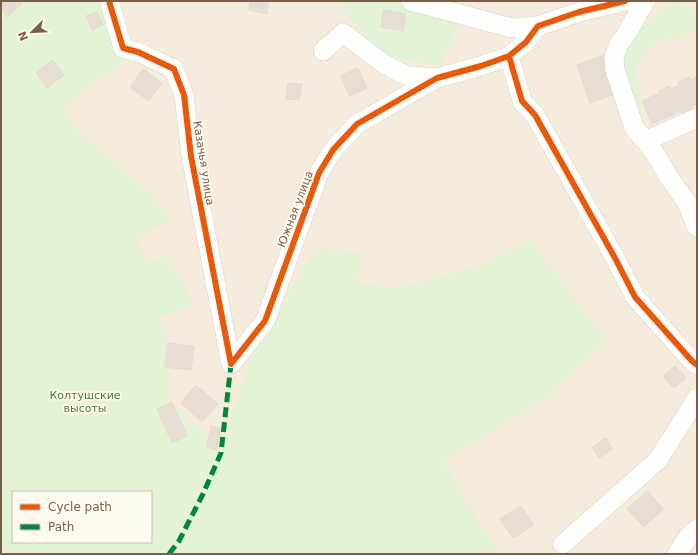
<svg xmlns="http://www.w3.org/2000/svg" width="698" height="555" font-family="'DejaVu Sans',sans-serif">
<rect width="100%" height="100%" fill="#f9f5ed"/>
<path fill="#f6ecdd" d="M 118,1 L 336,1 L 380,55 L 441,66 L 468,1 L 697,1 L 697,554 L 292,554 L 143,427 L 104,248 L 174,220 L 150,193 L 56,113 L 132,54 Z"/>
<path fill="#e4f2d6" fill-rule="evenodd" d="M 1,1 L 118,1 L 132,54 L 62,109 L 79,132 L 150,193 L 174,220 L 136,236 L 147,261 L 168,257 L 195,304 L 155,319 L 166,331 L 168,397 L 220,451 L 253,352 L 316,248 L 363,253 L 357,282 L 398,289 L 488,263 L 530,240 L 607,340 L 551,395 L 443,462 L 499,554 L 1,554 ZM 13,492 L 151,492 L 151,542 L 13,542 Z
M 336,1 L 468,1 L 441,66 L 380,55 Z
M 680,1 C 693,9 697,13 697,29 L 679,39 L 661,38 L 635,66 C 639,87 646,109 638,130 L 622,61 L 641,28 L 671,3 Z"/>
<path fill="#e6ded3" stroke="#e4d9ce" d="M 5,1 L 20,1 L 22,4 L 7,17 L 1,9 L 1,4 Z
M 250,1 L 269,1 L 267,14 L 249,10 Z
M 383,10 L 406,14 L 403,31 L 381,27 Z
M 97,12 L 103,25 L 92,30 L 86,16 Z
M 604,55 L 617,93 L 590,103 L 577,65 Z
M 53,60 L 64,75 L 47,88 L 36,73 Z
M 358,68 L 367,88 L 350,96 L 340,76 Z
M 143,69 L 162,83 L 149,101 L 130,87 Z
M 689,77 L 690,80 L 697,77 L 697,104 L 691,107 L 692,109 L 682,113 L 681,111 L 652,124 L 642,101 L 660,93 L 659,91 L 670,86 L 671,89 L 679,85 L 678,82 Z
M 288,83 L 302,84 L 299,100 L 286,99 Z
M 168,343 L 194,346 L 191,370 L 165,367 Z
M 675,366 L 686,378 L 674,388 L 663,376 Z
M 196,385 L 218,404 L 202,422 L 181,403 Z
M 172,402 L 187,436 L 172,443 L 157,409 Z
M 211,426 L 221,428 L 217,450 L 207,447 Z
M 606,438 L 612,449 L 599,458 L 592,447 Z
M 647,491 L 663,509 L 644,527 L 627,509 Z
M 521,506 L 534,525 L 513,538 L 500,519 Z"/>
<g fill="none" stroke-linecap="round" stroke-linejoin="round">
<g stroke="#d9d2cb" stroke-width="20">
<path id="minor" d="M 109,1 L 123,48 L 138,52 L 174,69 L 184,95 L 191,156 L 231,364
M 411,1 L 512,28 L 538,26
M 645,1 L 627,33 L 619,44 L 614,57 L 615,70 L 634,127 L 654,152 L 670,179 L 686,201 L 697,227
M 323,51 L 343,33 L 384,64 L 407,76 L 437,78
M 509,56 L 522,101 L 535,115 L 615,258 L 635,297 L 692,361 L 697,365
M 645,141 L 697,118
M 231,364 L 265,321 L 319,173 L 333,150 L 357,124 L 437,78 L 481,66 L 509,56 L 526,42 L 538,26 L 579,12 L 625,1
M 563,544 L 658,460 L 697,398
M 677,554 L 688,537 L 697,529"/>
</g>
<use href="#minor" stroke="#fefefc" stroke-width="19"/>
<path stroke="#00873e" stroke-width="5" stroke-dasharray="10 5" stroke-linecap="butt" d="M 169,554 L 179,541 L 203,494 L 221,453 L 231,364"/>
<g stroke="#fffaf0" stroke-width="8">
<path id="cycleway" d="M 109,1 L 123,48 L 138,52 L 174,69 L 184,95 L 191,156 L 231,364
M 509,56 L 522,101 L 535,115 L 615,258 L 635,297 L 692,361 L 697,365
M 231,364 L 265,321 L 319,173 L 333,150 L 357,124 L 437,78 L 481,66 L 509,56 L 526,42 L 538,26 L 579,12 L 625,1"/>
</g>
<use href="#cycleway" stroke="#e8590c" stroke-width="6"/>
</g>
<g text-anchor="middle" stroke-width="3.5" stroke-linejoin="round" paint-order="stroke">
<g font-size="11" fill="#7c5e48" stroke="#fffaf0">
<text transform="translate(204 163) rotate(81)" y="4">Казачья улица</text>
<text transform="translate(295 209) rotate(-69)" y="4">Южная улица</text>
</g>
<g font-size="11" fill="#4b7d3c" stroke="#fffaf0">
<text x="85" y="399">Колтушские<tspan x="85" dy="13">высоты</tspan></text>
</g>
</g>
<rect width="698" height="555" fill="none" stroke="#7c5e48" stroke-width="4"/>
<rect x="12" y="491" width="140" height="52" fill="#fffaf0" stroke="#cbbcad"/>
<rect x="20" y="504" width="20" height="6" fill="#e8590c" stroke="#cbbcad"/>
<text x="48" y="511" font-size="12" fill="#7c5e48">Cycle path</text>
<rect x="20" y="524" width="20" height="6" fill="#00873e" stroke="#cbbcad"/>
<text x="48" y="531" font-size="12" fill="#7c5e48">Path</text>
<g transform="translate(32 32) rotate(246)" stroke="#fffaf0" stroke-width="3" paint-order="stroke">
<path d="M0-3L7 15L0 10L-7 15Z" fill="#7c5e48"/>
<text y="-6" font-size="11" font-weight="bold" text-anchor="middle" fill="#7c5e48">N</text>
</g>
</svg>
